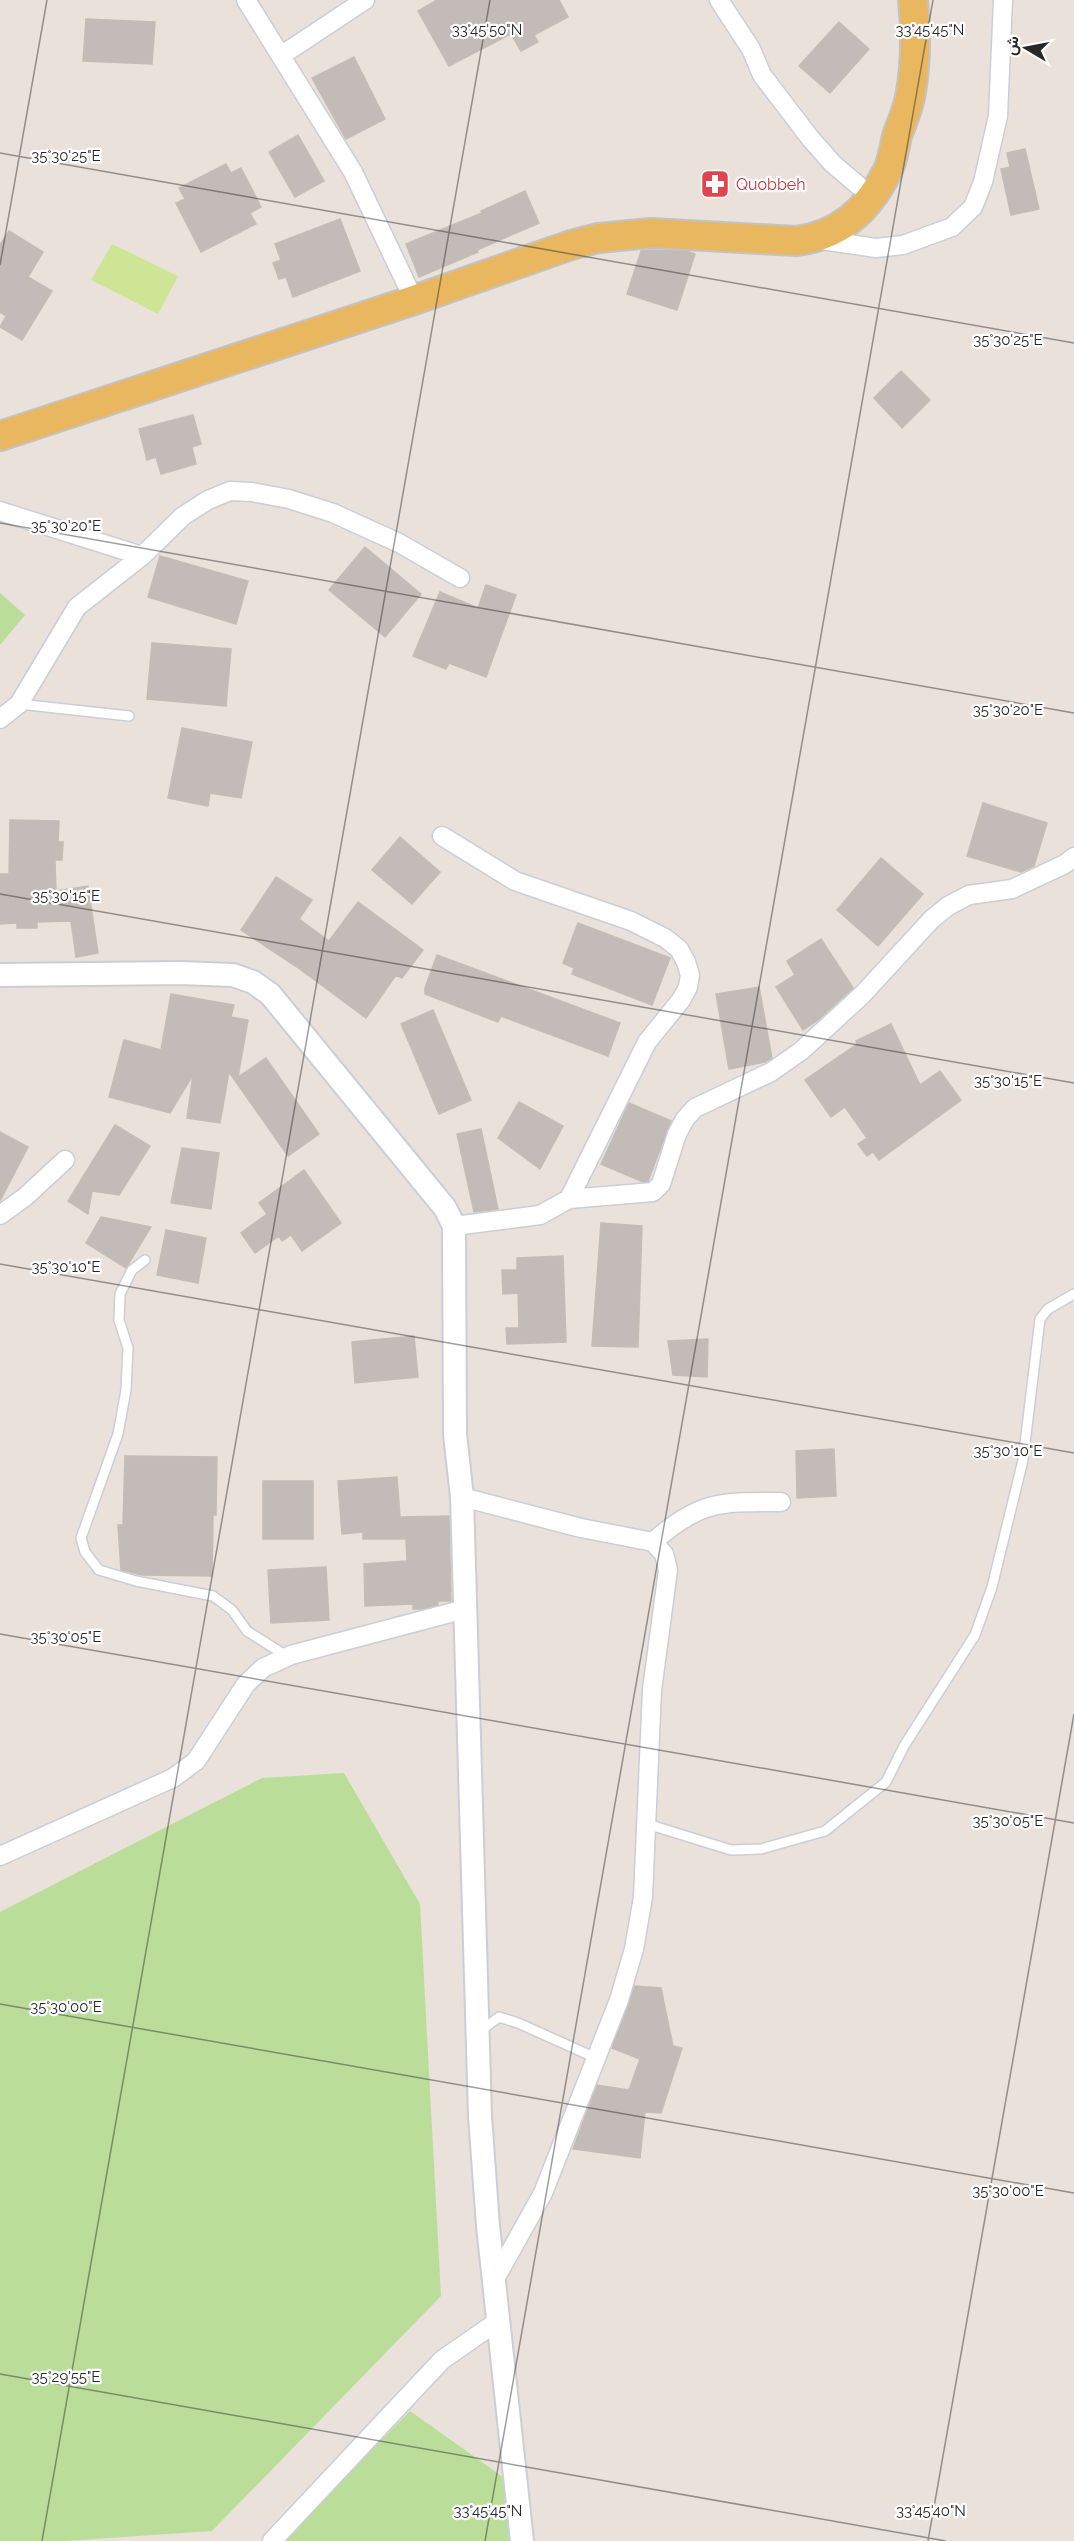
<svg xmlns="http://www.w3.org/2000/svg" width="1074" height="2541" font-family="Raleway,Vazirmatn,sans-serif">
<rect width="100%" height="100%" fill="#eae1da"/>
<path fill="#bade99" d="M 0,593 L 25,615 L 0,645 Z
M 344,1773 L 420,1904 L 441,2296 L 212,2531 L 64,2541 L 0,2541 L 0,1912 L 262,1778 Z
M 410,2411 L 503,2477 L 509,2541 L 281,2541 Z"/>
<path fill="#cee595" d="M 112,244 L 178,276 L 158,314 L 91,280 Z"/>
<path fill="#c2bbb7" stroke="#c5bdb4" stroke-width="1.5" d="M 437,0 L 559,0 L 568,17 L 534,35 L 538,42 L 521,51 L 511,34 L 449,66 L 418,11 Z
M 86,19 L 155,22 L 152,64 L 83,61 Z
M 839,22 L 869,49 L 830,93 L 799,66 Z
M 354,57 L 385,119 L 346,139 L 312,78 Z
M 298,135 L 324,181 L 295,197 L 269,152 Z
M 1025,149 L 1039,209 L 1011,215 L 1001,169 L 1010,167 L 1007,153 Z
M 226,164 L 231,173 L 241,168 L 261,207 L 250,213 L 256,224 L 201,252 L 176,203 L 185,199 L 179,188 Z
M 525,191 L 539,223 L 477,250 L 478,252 L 419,277 L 406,244 L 482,213 L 481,211 Z
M 340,219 L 360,271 L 293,297 L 286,277 L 279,279 L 273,263 L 281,260 L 275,244 Z
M 9,231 L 43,252 L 28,277 L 52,291 L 22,340 L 0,327 L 6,316 L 0,312 L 0,245 Z
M 651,250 L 686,251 L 695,254 L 677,310 L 627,294 L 641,251 Z
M 901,371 L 930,400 L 902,428 L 874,398 Z
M 193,415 L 201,444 L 192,447 L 196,464 L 161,474 L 156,457 L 147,460 L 139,429 Z
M 365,547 L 421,594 L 385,637 L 329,590 Z
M 160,556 L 248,581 L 236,624 L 148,597 Z
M 486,585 L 516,595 L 486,677 L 449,663 L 446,669 L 413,656 L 440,592 L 478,608 Z
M 152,643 L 231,649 L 226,706 L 147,699 Z
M 182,728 L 252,742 L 241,798 L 210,793 L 208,806 L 168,798 Z
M 983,803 L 1047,823 L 1034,866 L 1021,872 L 967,856 Z
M 10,820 L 59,821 L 58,842 L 63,842 L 62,860 L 55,860 L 56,891 L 88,886 L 98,953 L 76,957 L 71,921 L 37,922 L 37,928 L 17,928 L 17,923 L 0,924 L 0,874 L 9,874 Z
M 400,837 L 440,872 L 412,904 L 372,870 Z
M 881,858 L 923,894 L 878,946 L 837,910 Z
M 276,877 L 312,900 L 299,919 L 329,941 L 358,902 L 423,950 L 402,978 L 396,975 L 366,1018 L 297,967 L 241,930 Z
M 578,923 L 670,958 L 652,1005 L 572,974 L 574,968 L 563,963 Z
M 821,939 L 853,988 L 818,1020 L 803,1030 L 776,987 L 795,975 L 787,961 Z
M 437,955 L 620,1023 L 608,1056 L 501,1016 L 498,1022 L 425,994 L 425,988 Z
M 759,987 L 772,1058 L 765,1062 L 729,1069 L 716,994 Z
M 171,994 L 234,1005 L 231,1017 L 248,1020 L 238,1077 L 266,1058 L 319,1134 L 288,1156 L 229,1072 L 220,1123 L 187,1118 L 193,1075 L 170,1113 L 109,1097 L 124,1040 L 161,1050 Z
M 433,1010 L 471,1100 L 439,1114 L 401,1024 Z
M 891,1024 L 920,1085 L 940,1071 L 961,1100 L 879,1160 L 873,1152 L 867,1156 L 858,1144 L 867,1138 L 845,1107 L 831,1117 L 805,1080 L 857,1044 L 856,1041 Z
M 519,1102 L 563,1126 L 540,1169 L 498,1138 Z
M 629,1103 L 671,1121 L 648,1181 L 643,1182 L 601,1164 Z
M 115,1125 L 150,1146 L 119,1195 L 92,1191 L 88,1214 L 68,1201 Z
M 481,1129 L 498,1209 L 474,1212 L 457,1134 Z
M 0,1132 L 28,1147 L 0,1201 Z
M 182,1148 L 219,1153 L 211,1209 L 171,1203 Z
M 304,1170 L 341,1223 L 302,1251 L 291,1235 L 282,1241 L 279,1236 L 255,1253 L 241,1233 L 267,1214 L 259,1203 Z
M 101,1217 L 151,1227 L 126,1268 L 86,1243 Z
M 601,1223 L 642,1226 L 638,1347 L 592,1346 Z
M 166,1230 L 206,1238 L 198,1283 L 157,1275 Z
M 563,1256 L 566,1342 L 507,1344 L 506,1328 L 519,1328 L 518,1293 L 503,1294 L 502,1270 L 517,1270 L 517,1258 Z
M 414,1336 L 418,1377 L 355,1383 L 352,1342 Z
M 708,1339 L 707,1377 L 673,1375 L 668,1341 Z
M 834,1449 L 836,1496 L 797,1498 L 796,1451 Z
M 125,1456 L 217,1457 L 216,1515 L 213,1515 L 212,1576 L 142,1575 L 121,1570 L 118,1525 L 123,1525 Z
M 397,1477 L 400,1517 L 449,1516 L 451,1601 L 438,1601 L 438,1605 L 422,1609 L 413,1609 L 413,1604 L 365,1606 L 364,1564 L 407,1561 L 406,1539 L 363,1539 L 363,1532 L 342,1534 L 338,1481 Z
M 263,1481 L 313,1481 L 313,1539 L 263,1539 Z
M 326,1567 L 329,1620 L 271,1623 L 268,1570 Z
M 635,1986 L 661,1988 L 673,2046 L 682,2048 L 661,2113 L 645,2112 L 640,2158 L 573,2149 L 597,2085 L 629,2090 L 640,2059 L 612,2048 Z"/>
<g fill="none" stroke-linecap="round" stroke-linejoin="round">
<g stroke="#c9ced9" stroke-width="12">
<path id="service" d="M 19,704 L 129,716
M 145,1260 L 132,1270 L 120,1294 L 119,1320 L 128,1348 L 126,1390 L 118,1434 L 81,1538 L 85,1552 L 99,1570 L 136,1581 L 213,1596 L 232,1610 L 247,1631 L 288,1657
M 647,1824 L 731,1850 L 761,1849 L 825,1831 L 886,1782 L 904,1746 L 975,1635 L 992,1587 L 1023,1460 L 1040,1319 L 1048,1309 L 1074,1294
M 479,2032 L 499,2017 L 518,2023 L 596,2058"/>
</g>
<g stroke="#c9ced9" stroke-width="21">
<path id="minor" d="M 246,0 L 353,172 L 414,300
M 719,0 L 751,49 L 762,75 L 810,138 L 833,164 L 872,197
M 282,55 L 365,0
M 815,239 L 876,248 L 903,245 L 952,227 L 973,207 L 983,182 L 998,116 L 1003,0
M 0,511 L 142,556
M 0,719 L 19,704 L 77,607 L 142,556 L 183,516 L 208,500 L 230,491 L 252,492 L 289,499 L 333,513 L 399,543 L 460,578
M 442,836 L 515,881 L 631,921 L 665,938 L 679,949 L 686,962 L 690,975 L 688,987 L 681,1000 L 647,1042 L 569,1199
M 0,1215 L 25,1197 L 65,1160
M 454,1226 L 540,1215 L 569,1199 L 653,1192 L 661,1184 L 677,1134 L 685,1119 L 695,1108 L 771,1072 L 801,1051 L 862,995 L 931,920 L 948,906 L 969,895 L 1012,889 L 1065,864 L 1074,857
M 462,1497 L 581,1528 L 653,1542 L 664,1554 L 668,1570 L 652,1690 L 643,1897 L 634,1949 L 619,2000 L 543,2193 L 495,2279
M 653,1542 C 700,1500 722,1502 781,1502
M 0,1856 L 173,1778 L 196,1761 L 246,1684 L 263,1668 L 291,1655 L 465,1609
M 272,2541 L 442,2360 L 498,2321"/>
</g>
<g stroke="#c9ced9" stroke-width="26">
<path id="tertiary" d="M 0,975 L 180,973 L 233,975 L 253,982 L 270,994 L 445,1208 L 454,1226 L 455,1434 L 462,1497 L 480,2116 L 488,2226 L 522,2541"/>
</g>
<g stroke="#c3c3c3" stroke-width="32">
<path id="primary" d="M 0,436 L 414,300 L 571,245 L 598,238 L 651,233 L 796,241 C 839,236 868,210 887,172 C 893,161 894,148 897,136 C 902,122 909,107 911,92 C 916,62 916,30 913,0"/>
</g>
<use href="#service" stroke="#fff" stroke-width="9"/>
<use href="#minor" stroke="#fff" stroke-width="18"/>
<use href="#tertiary" stroke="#fff" stroke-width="22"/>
<use href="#primary" stroke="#e9b760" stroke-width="28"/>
</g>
<path fill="none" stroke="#282828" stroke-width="1.5" stroke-opacity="0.45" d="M 0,153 L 1074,343M 0,265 L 47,0M 0,523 L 1074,713M 0,894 L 1074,1083M 0,1264 L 1074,1453M 0,1634 L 1074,1823M 0,2004 L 1074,2193M 0,2374 L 946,2541M 42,2541 L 490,0M 485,2541 L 933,0M 928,2541 L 1074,1714"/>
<defs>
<g id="pharmacy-square" transform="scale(1.5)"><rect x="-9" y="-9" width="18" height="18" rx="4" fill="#e0444e" stroke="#fff"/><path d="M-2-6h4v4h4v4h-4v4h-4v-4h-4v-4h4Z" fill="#fff"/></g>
</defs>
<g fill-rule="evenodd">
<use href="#pharmacy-square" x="715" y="184"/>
</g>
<g text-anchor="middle" stroke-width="4.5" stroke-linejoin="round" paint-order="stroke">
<g font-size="16" fill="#be3a42" stroke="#fff" text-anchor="start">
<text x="736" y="190">Quobbeh</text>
</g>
</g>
<g font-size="15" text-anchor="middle" fill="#282828" stroke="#fff" stroke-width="4.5" stroke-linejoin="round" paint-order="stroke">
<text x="487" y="35">33°45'50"N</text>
<text x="930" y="35">33°45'45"N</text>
<text x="66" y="161">35°30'25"E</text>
<text x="1008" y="345">35°30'25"E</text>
<text x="66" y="531">35°30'20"E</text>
<text x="1008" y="715">35°30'20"E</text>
<text x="66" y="901">35°30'15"E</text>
<text x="1008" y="1086">35°30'15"E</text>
<text x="66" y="1272">35°30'10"E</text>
<text x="1008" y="1456">35°30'10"E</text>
<text x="66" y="1642">35°30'05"E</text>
<text x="1008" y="1826">35°30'05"E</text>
<text x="66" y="2012">35°30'00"E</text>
<text x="1008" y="2196">35°30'00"E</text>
<text x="66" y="2382">35°29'55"E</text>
<text x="488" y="2516">33°45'45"N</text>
<text x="931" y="2516">33°45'40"N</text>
</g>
<g transform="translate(1026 48) rotate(280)" stroke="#ffffff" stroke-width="4.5" paint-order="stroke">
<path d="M0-4.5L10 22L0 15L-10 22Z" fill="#282828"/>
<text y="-9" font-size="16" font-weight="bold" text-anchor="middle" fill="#282828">ش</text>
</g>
</svg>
